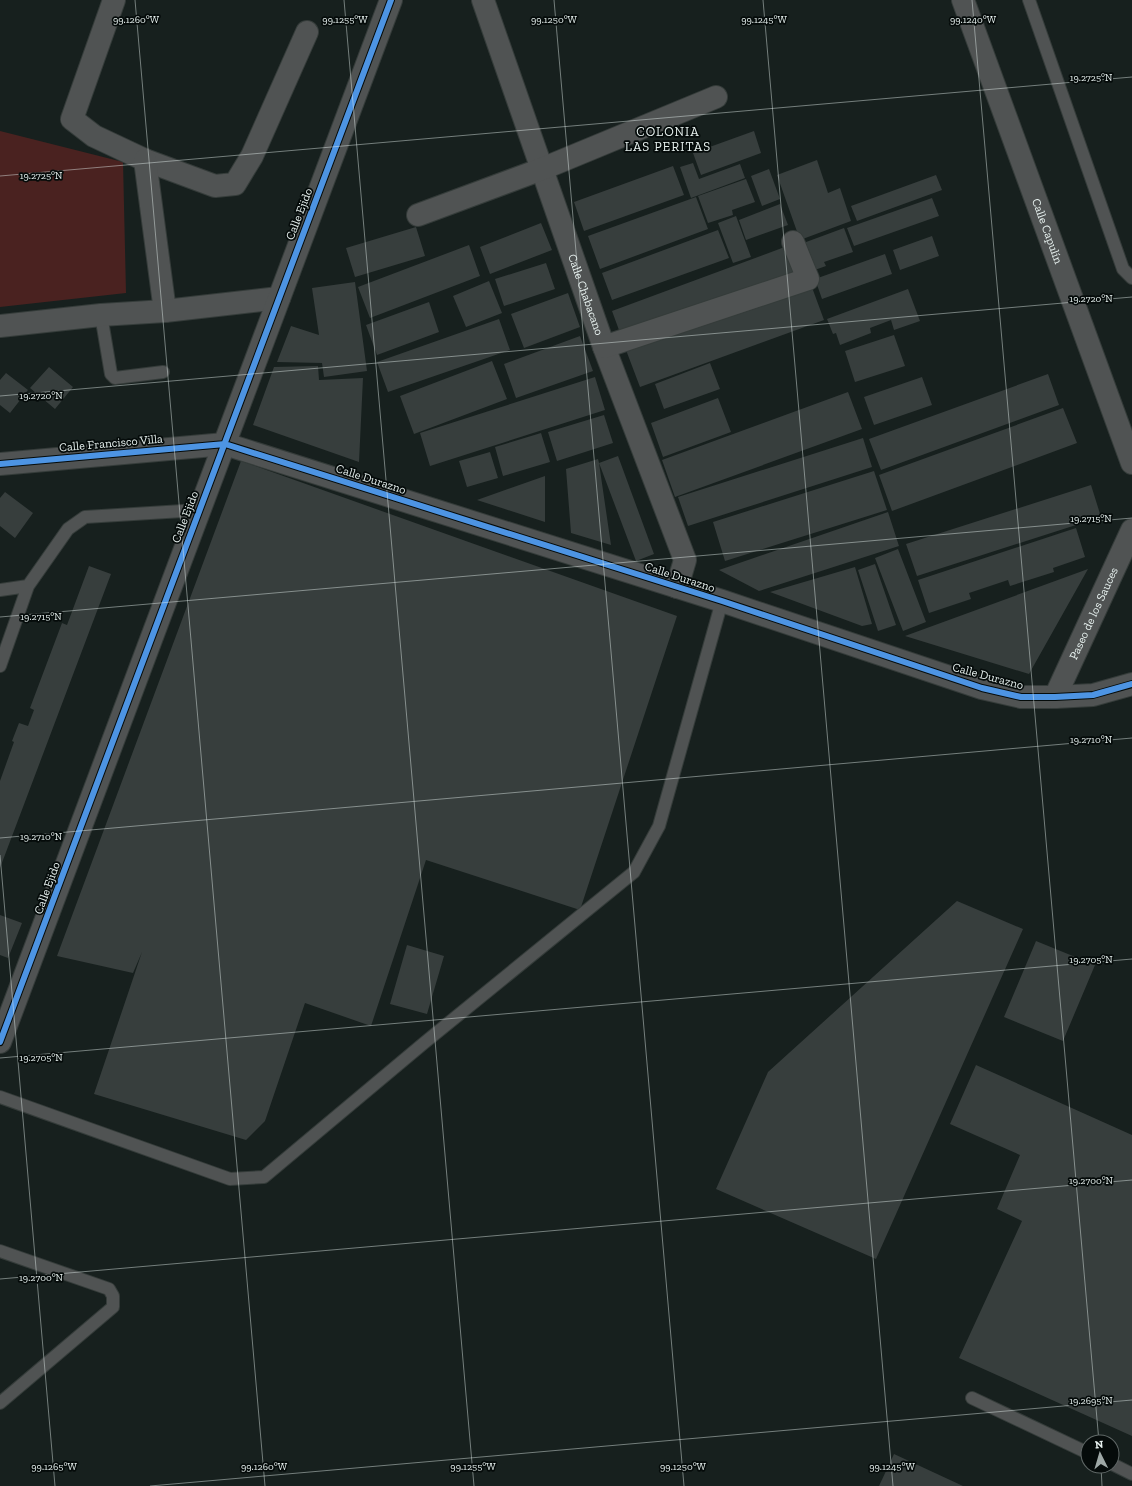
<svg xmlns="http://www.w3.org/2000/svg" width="1132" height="1486" font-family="'Zilla Slab',serif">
<rect width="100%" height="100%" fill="#17201e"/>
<path fill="#4a2220" d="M 0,131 L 123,162 L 126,293 L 0,307 Z"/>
<path fill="#373e3d" d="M 754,131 L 761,153 L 701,175 L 693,153 Z
M 817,160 L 828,193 L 840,188 L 851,221 L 800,240 L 777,175 Z
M 693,163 L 699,179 L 740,164 L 745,178 L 691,198 L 680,167 Z
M 673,166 L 684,195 L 584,231 L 574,202 Z
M 769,169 L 780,199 L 762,206 L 751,176 Z
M 936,175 L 942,190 L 857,221 L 851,206 Z
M 746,179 L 755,202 L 732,210 L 733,215 L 708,223 L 698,196 Z
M 696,197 L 708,229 L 600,269 L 588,236 Z
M 932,198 L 939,216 L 854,246 L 847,228 Z
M 780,204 L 788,225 L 746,240 L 739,220 Z
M 736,216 L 751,257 L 733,263 L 718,223 Z
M 541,223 L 552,250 L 490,274 L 480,247 Z
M 416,227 L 425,256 L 355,277 L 346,248 Z
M 844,228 L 853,252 L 824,262 L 826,266 L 809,272 L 798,245 Z
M 718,230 L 729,258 L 612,300 L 602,273 Z
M 932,236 L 939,256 L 900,270 L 893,250 Z
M 469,245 L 480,276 L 370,318 L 358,287 Z
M 790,245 L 801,275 L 623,341 L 612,311 Z
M 885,254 L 892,274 L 822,299 L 815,279 Z
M 546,263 L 555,289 L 504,306 L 495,279 Z
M 489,281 L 502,313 L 466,327 L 453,296 Z
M 355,282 L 367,371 L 324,377 L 322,363 L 277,362 L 291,326 L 319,335 L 312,288 Z
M 810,282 L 824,320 L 640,387 L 626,350 Z
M 908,289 L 920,321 L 894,330 L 891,320 L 870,328 L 871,333 L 840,345 L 836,333 L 833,334 L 827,319 Z
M 568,293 L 580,327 L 524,348 L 511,314 Z
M 429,302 L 439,332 L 377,355 L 366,325 Z
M 499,319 L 510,350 L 388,392 L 377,362 Z
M 894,335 L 905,366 L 855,382 L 845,351 Z
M 580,336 L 593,371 L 516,398 L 504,364 Z
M 492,361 L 507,399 L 414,434 L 400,396 Z
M 710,363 L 720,389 L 664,409 L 655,384 Z
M 318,366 L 319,380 L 363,378 L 359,462 L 253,425 L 274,367 Z
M 49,367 L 73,387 L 55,409 L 30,388 Z
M 6,373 L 28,390 L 10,413 L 0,405 L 0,380 Z
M 1048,374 L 1059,405 L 881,470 L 869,439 Z
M 595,377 L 605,410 L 430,466 L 420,433 Z
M 922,377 L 932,405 L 874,425 L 864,397 Z
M 848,392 L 862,429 L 675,497 L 662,460 Z
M 718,398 L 731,432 L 663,457 L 651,423 Z
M 1063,408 L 1077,443 L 892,511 L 879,475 Z
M 604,415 L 613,443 L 557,461 L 548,432 Z
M 541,433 L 550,462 L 503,476 L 495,447 Z
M 863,438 L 872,467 L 688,526 L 678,497 Z
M 490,452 L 498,478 L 467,487 L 459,461 Z
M 618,456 L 654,554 L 636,561 L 599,463 Z
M 598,459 L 599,463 L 611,545 L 571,533 L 566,469 Z
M 241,461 L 677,616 L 580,910 L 426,860 L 371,1026 L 305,1003 L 265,1121 L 246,1140 L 94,1094 L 142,952 L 133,973 L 57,956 Z
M 874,471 L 887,510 L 725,561 L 713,522 Z
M 545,476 L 545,522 L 477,500 Z
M 1091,485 L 1101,517 L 917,576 L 906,544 Z
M 5,492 L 33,513 L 15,538 L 0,526 L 0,498 Z
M 888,512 L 899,546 L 759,591 L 719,570 Z
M 1076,528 L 1085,557 L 1053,568 L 1054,572 L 1010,586 L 1008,580 L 969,593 L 971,599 L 929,613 L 918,580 Z
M 898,549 L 926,622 L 903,631 L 875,558 Z
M 875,564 L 896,625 L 878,631 L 858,570 Z
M 89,566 L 111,574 L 0,868 L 0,781 L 14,742 L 12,741 L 19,723 L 28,726 L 34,710 L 30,708 L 62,623 L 67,625 Z
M 855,567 L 872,624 L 862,626 L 770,592 Z
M 1088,569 L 1029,674 L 905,636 Z
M 957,901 L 1023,929 L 876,1259 L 716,1189 L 768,1072 Z
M 0,915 L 22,923 L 8,958 L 0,955 Z
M 1036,941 L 1095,965 L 1063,1041 L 1004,1017 Z
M 407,945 L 444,956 L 427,1014 L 390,1004 Z
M 976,1065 L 1132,1135 L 1132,1436 L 959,1358 L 1022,1221 L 997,1209 L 1020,1155 L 950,1124 Z
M 894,1454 L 963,1486 L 879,1486 Z"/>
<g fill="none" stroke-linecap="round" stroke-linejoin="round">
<g stroke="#353c3a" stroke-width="14">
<path id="service" d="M 1029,0 L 1123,269 L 1132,278
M 101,315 L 111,374 L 115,378 L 163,372
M 0,590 L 28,586
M 0,666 L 28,586 L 68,529 L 85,517 L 199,510
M 0,1097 L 230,1179 L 264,1177 L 424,1043 L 634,872 L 659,826 L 722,601
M 0,1251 L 109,1289 L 113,1296 L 113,1307 L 0,1403
M 972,1398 L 1088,1453
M 1112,1464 L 1132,1474"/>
</g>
<g stroke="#353c3a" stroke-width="24">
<g id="minor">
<path d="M 114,0 L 72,119 L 94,136 L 145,160 L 215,186 L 235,184 L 252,156 L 307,32"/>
<path id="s1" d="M 483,0 L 604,347 L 685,560 L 677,587"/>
<path id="s2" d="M 963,0 L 1132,463"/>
<path d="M 145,160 L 165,311"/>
<path d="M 418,215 L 542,169 L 716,97"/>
<path d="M 0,326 L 101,315 L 165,311 L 279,298"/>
<path d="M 604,347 L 808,279 L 793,242"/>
<path d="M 0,464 L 225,444 L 722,601 L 982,688 L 1021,697 L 1055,697 L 1093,695 L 1132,684"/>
<path id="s3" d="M 1055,697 L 1132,530"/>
<path d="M 0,1042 L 391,0"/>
</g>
</g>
<use href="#service" stroke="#505353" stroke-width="12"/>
<use href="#minor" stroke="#505353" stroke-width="22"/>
<g stroke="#050b0a" stroke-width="8">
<path id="cycleway" d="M 0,464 L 225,444 L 722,601 L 982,688 L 1021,697 L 1055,697 L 1093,695 L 1132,684
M 0,1042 L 391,0"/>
</g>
<use href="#cycleway" stroke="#4d94e3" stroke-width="6"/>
</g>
<path fill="none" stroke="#e7f1ef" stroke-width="1" stroke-opacity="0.45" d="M 135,0 L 265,1486M 344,0 L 474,1486M 554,0 L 684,1486M 763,0 L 893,1486M 972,0 L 1099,1442M 0,176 L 1132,77M 0,396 L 1132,297M 0,617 L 1132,518M 0,838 L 1132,738M 0,855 L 55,1486M 0,1058 L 1132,959M 0,1279 L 1132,1180M 1101,1466 L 1102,1486M 150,1486 L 1132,1400"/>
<g text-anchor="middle" stroke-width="3.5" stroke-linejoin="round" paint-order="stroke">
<g font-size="12" fill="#e7f1ef" stroke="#050b0a">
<text transform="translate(299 214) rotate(-69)" y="4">Calle Ejido</text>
<text dy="4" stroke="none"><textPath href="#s2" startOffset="246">Calle Capulín</textPath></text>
<text dy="4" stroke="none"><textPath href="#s1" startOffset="312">Calle Chabacano</textPath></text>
<text transform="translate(111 443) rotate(-5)" y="4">Calle Francisco Villa</text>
<text transform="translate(371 479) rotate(18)" y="4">Calle Durazno</text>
<text transform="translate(185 517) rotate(-69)" y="4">Calle Ejido</text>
<text transform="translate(680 577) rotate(18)" y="4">Calle Durazno</text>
<text dy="4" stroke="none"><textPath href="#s3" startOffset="92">Paseo de los Sauces</textPath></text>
<text transform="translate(988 676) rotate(15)" y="4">Calle Durazno</text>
<text transform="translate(47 888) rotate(-70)" y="4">Calle Ejido</text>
</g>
<g font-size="13" letter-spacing="1" fill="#e7f1ef" stroke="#050b0a">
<text x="668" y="136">COLONIA<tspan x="668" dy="15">LAS PERITAS</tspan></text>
</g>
</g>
<g font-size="10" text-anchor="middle" fill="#e7f1ef" stroke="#050b0a" stroke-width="3.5" stroke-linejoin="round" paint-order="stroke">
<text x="136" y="23">99.1260°W</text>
<text x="345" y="23">99.1255°W</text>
<text x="554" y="23">99.1250°W</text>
<text x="764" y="23">99.1245°W</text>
<text x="973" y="23">99.1240°W</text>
<text x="1091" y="81">19.2725°N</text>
<text x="41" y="179">19.2725°N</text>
<text x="1091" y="302">19.2720°N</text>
<text x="41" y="399">19.2720°N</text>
<text x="1091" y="522">19.2715°N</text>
<text x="41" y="620">19.2715°N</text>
<text x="1091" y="743">19.2710°N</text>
<text x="41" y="840">19.2710°N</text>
<text x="1091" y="963">19.2705°N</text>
<text x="41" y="1061">19.2705°N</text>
<text x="1091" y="1184">19.2700°N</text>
<text x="41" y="1281">19.2700°N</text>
<text x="1091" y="1404">19.2695°N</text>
<text x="54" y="1470">99.1265°W</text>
<text x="264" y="1470">99.1260°W</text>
<text x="473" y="1470">99.1255°W</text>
<text x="683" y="1470">99.1250°W</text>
<text x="892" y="1470">99.1245°W</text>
</g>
<g transform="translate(1100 1454) rotate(355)"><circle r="19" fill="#050b0a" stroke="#5f6766"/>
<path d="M0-3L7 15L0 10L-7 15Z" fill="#9ea8a6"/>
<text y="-6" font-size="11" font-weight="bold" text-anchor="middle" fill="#e7f1ef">N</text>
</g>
</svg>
